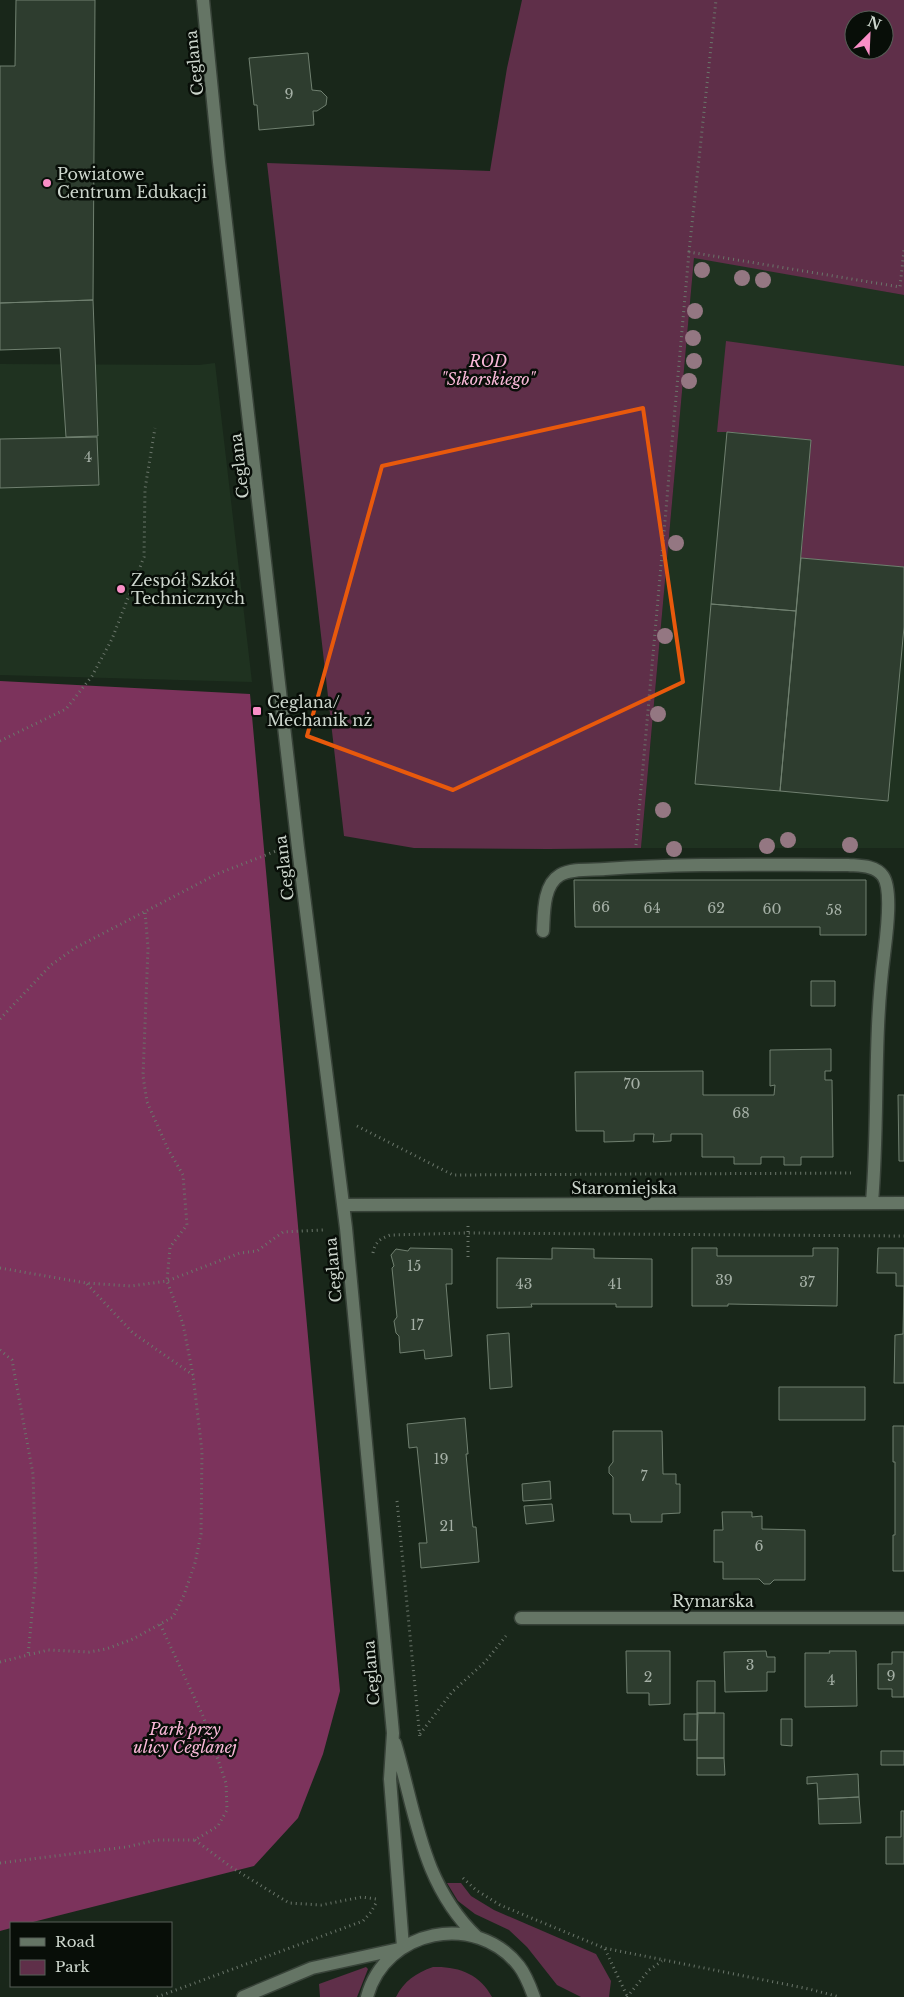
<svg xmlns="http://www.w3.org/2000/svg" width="904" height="1997" font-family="'Libre Baskerville',serif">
<rect width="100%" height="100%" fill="#19271a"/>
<path fill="#1f3220" d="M 694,257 L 904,295 L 904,848 L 641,848 Z
M 215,363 L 252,682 L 0,675 L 0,364 L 199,365 Z"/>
<path fill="#5f2f49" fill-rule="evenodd" d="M 522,0 L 904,0 L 904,295 L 694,258 L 641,848 L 549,849 L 414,848 L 344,836 L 267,163 L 490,171 L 507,68 ZM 854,20 L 884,20 L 884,50 L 854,50 Z
M 726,341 L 904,366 L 904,567 L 801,558 L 811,440 L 732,432 L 717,432 Z
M 447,1883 L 461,1883 L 471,1896 L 494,1910 L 596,1954 L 611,1981 L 609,1997 L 581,1997 L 557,1985 L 527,1947 L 509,1930 L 475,1914 L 458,1901 Z
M 366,1967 L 368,1969 L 357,1997 L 320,1997 L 319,1984 Z
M 433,1967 C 458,1966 480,1974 492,1997 L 396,1997 C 404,1981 416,1973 433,1967 Z"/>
<path fill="#7c335c" d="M 0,681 L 250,694 L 340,1691 L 323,1754 L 298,1818 L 254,1866 L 29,1923 L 11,1923 L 11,1928 L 0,1931 Z"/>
<path fill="#2e3d2f" stroke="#708070" d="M 16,0 L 95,0 L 93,300 L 0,303 L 0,66 L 15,66 Z
M 308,53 L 312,90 L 321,91 L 327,97 L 326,105 L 317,111 L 313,111 L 314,125 L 259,130 L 257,105 L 254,105 L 249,58 Z
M 93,300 L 98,436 L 66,437 L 60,348 L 0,350 L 0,303 Z
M 727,432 L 811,440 L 796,611 L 711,604 Z
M 97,437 L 99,485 L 0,488 L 0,439 Z
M 801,558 L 904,567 L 904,627 L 888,801 L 780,791 Z
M 711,604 L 796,611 L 780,791 L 695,784 Z
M 574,880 L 866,880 L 866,935 L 820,935 L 820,927 L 575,927 Z
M 811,981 L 835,981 L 835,1006 L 811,1006 Z
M 831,1049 L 831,1071 L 825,1071 L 825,1080 L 832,1080 L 833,1157 L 801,1157 L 801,1165 L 784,1165 L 784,1157 L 761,1157 L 761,1164 L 734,1164 L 734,1157 L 702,1157 L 702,1134 L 671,1134 L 671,1141 L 653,1142 L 654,1134 L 634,1134 L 634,1141 L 604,1142 L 604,1131 L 576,1131 L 575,1072 L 703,1071 L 703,1095 L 774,1095 L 775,1085 L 770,1086 L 770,1050 Z
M 898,1095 L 904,1095 L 904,1161 L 899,1161 Z
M 410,1248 L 452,1249 L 452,1284 L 446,1284 L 452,1356 L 425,1359 L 424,1350 L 400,1353 L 399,1336 L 396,1333 L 394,1321 L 397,1317 L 392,1268 L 394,1266 L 391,1255 L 396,1249 L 408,1251 Z
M 552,1248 L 594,1249 L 594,1258 L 652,1259 L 652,1307 L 616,1307 L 616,1304 L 531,1304 L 532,1307 L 497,1308 L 497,1258 L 552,1259 Z
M 692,1248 L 717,1248 L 717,1256 L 813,1256 L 813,1248 L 838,1248 L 837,1306 L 728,1304 L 728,1306 L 692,1306 Z
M 878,1248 L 904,1248 L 904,1383 L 894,1383 L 895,1335 L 903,1334 L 904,1286 L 896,1286 L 896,1273 L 877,1273 Z
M 509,1333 L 512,1387 L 490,1389 L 487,1335 Z
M 779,1387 L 865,1387 L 865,1420 L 779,1420 Z
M 465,1418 L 468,1454 L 466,1454 L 472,1519 L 473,1527 L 476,1527 L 479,1562 L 421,1568 L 419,1543 L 427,1543 L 417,1447 L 409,1448 L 407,1424 Z
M 893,1426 L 904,1426 L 904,1571 L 893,1571 L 893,1535 L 895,1535 L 895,1462 L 893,1462 Z
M 613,1431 L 662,1431 L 663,1474 L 676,1474 L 676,1484 L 680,1484 L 680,1513 L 662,1514 L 662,1522 L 631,1522 L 630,1514 L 613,1514 L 613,1477 L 609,1473 L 609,1467 L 613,1462 Z
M 550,1481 L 551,1499 L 523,1501 L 522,1484 Z
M 552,1504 L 554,1521 L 526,1524 L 524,1506 Z
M 722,1512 L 752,1512 L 752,1517 L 762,1516 L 762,1529 L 805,1530 L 805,1580 L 774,1580 L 770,1584 L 764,1584 L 759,1579 L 723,1579 L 723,1562 L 714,1562 L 714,1530 L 723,1530 Z
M 626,1651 L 670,1651 L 670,1704 L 649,1705 L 649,1693 L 627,1693 Z
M 766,1651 L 767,1657 L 775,1657 L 775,1672 L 767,1672 L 767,1691 L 725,1692 L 724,1652 Z
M 829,1651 L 856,1651 L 857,1706 L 805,1707 L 805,1653 L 830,1653 Z
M 892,1652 L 904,1652 L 904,1697 L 892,1697 L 892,1689 L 878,1689 L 878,1664 L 892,1664 Z
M 697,1681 L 715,1681 L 715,1713 L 697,1713 Z
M 697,1713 L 724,1713 L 724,1758 L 697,1758 Z
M 684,1714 L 698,1714 L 697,1740 L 684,1740 Z
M 781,1719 L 792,1719 L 792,1746 L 781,1745 Z
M 881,1751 L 904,1751 L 904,1765 L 881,1765 Z
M 697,1758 L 724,1758 L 725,1775 L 697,1775 Z
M 858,1774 L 859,1797 L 818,1799 L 817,1783 L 807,1784 L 807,1777 Z
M 859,1797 L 861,1823 L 819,1824 L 818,1799 Z
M 901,1811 L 904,1811 L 904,1864 L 886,1864 L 886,1837 L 901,1837 Z"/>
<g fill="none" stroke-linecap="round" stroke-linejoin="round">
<g stroke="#384339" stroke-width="15">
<path id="minor" d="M 203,0 L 219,162 L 298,848 L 346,1228 L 393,1733 L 390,1779 L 403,1947
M 543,931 C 544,913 543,885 560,875 C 572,868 592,870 605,869 C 686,863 767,865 848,865 C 860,866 875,865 883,876 C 893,890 886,938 884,955 C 873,1037 879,1120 872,1202
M 343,1205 L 904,1203
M 521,1618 L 904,1618
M 395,1743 C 416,1812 421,1884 477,1937
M 243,1997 L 312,1968 L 399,1949
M 367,1997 C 385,1929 476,1911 519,1966 C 526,1975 530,1986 534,1997"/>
</g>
<path stroke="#6b766b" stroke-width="3" stroke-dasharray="1 4" stroke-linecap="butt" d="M 689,252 L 716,0
M 0,741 L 66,709 L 92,676 L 112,639 L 144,557 L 145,489 L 155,428
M 636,845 L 689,252 L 900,287 L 904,250
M 0,1019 L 51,965 L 75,948 L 217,874 L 276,851
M 357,1126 L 453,1175 L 851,1173
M 373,1253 C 375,1242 380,1239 390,1235 L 468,1233 L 904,1236
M 468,1257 L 468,1226
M 0,1268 L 86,1283 L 131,1286 L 167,1281 L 240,1253 L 257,1251 L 283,1232 L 324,1230
M 87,1284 L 133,1333 L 193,1375
M 0,1350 L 12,1360 L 33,1474 L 36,1571 L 28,1656
M 397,1501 L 420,1739
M 0,1662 L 48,1650 L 89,1652 L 106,1649 L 133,1639 L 173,1617 L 184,1595 L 195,1563 L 201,1534 L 202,1451 L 193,1375 L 183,1324 L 167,1281 L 170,1247 L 187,1225 L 183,1175 L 168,1149 L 147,1102 L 143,1076 L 148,948 L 145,911
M 420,1734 L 452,1692 L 485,1662 L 506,1636
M 195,1840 L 231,1867 L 289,1903 L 321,1905 L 362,1897 L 376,1899
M 0,1863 L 126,1847 L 157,1840 L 195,1840 L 218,1826 L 227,1810 L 226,1783 L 203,1716 L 160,1624
M 463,1878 L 476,1890 L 500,1905 L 604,1948 L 809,1989 L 840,1997
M 605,1949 L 627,1996
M 157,1997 L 363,1921 L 371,1912 L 376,1903
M 627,1997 L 649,1970 L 662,1961"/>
<use href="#minor" stroke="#657565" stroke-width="12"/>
</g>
<g fill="#947782">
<circle cx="702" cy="270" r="8"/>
<circle cx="742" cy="278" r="8"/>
<circle cx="763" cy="280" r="8"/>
<circle cx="695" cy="311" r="8"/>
<circle cx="693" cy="338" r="8"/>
<circle cx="694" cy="361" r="8"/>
<circle cx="689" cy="381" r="8"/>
<circle cx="676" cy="543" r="8"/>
<circle cx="665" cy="636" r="8"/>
<circle cx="658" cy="714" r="8"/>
<circle cx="663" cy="810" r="8"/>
<circle cx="788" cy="840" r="8"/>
<circle cx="850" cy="845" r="8"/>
<circle cx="767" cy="846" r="8"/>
<circle cx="674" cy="849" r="8"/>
</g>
<path fill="none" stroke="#e8590c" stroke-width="4" stroke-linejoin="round" d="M 643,408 L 683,682 L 453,790 L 307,736 L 382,466 Z"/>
<g fill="#fa8fc7" stroke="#080e08" stroke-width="2">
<circle cx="47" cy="183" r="5"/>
<circle cx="121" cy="589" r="5"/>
<rect x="252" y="706" width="10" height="10" rx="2.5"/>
</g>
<g text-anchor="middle" stroke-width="5" stroke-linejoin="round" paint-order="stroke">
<g font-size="14" fill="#a5b0a6">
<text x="289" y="99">9</text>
<text x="88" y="462">4</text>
<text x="601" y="912">66</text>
<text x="652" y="913">64</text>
<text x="716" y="913">62</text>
<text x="772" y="914">60</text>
<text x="834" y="915">58</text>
<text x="632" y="1089">70</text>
<text x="741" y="1118">68</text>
<text x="414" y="1271">15</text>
<text x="724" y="1285">39</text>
<text x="807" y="1287">37</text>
<text x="524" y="1289">43</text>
<text x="615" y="1289">41</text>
<text x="417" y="1330">17</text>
<text x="441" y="1464">19</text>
<text x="644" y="1481">7</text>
<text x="447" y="1531">21</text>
<text x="759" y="1551">6</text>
<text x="750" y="1670">3</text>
<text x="891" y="1681">9</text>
<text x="648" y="1682">2</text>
<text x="831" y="1685">4</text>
</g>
<g font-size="16" fill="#cdd6cd" stroke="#080e08">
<text transform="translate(194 63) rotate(-96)" y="6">Ceglana</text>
<text transform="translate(239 466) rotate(-97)" y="6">Ceglana</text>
<text transform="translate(284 868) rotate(-97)" y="6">Ceglana</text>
<text x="624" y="1194">Staromiejska</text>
<text transform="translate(333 1270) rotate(-95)" y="6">Ceglana</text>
<text x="713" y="1607">Rymarska</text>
<text transform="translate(371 1673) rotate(-95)" y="6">Ceglana</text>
</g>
<g font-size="16" fill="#cdd6cd" stroke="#080e08" text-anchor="start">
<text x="57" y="180">Powiatowe<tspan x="57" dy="18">Centrum Edukacji</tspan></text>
<text x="131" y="586">Zespół Szkół<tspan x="131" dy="18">Technicznych</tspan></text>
<text x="267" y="708">Ceglana/<tspan x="267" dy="18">Mechanik nż</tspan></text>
</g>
<g font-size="16" font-style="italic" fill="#f9b8d8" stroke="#080e08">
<text x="488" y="367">ROD<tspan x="488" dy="18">"Sikorskiego"</tspan></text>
<text x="185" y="1735">Park przy<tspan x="185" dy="18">ulicy Ceglanej</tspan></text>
</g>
</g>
<rect x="10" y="1922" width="162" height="65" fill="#080e08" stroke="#575e57"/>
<rect x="20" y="1938" width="25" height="8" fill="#657565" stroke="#575e57"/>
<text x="55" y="1947" font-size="15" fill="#cdd6cd">Road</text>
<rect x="20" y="1960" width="25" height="15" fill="#5f2f49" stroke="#575e57"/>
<text x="55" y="1972" font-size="15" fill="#cdd6cd">Park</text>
<g transform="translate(869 35) rotate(24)"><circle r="24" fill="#080e08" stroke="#575e57"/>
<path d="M0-4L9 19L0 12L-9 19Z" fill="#fa8fc7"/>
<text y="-8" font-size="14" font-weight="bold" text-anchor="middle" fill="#cdd6cd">N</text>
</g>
</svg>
